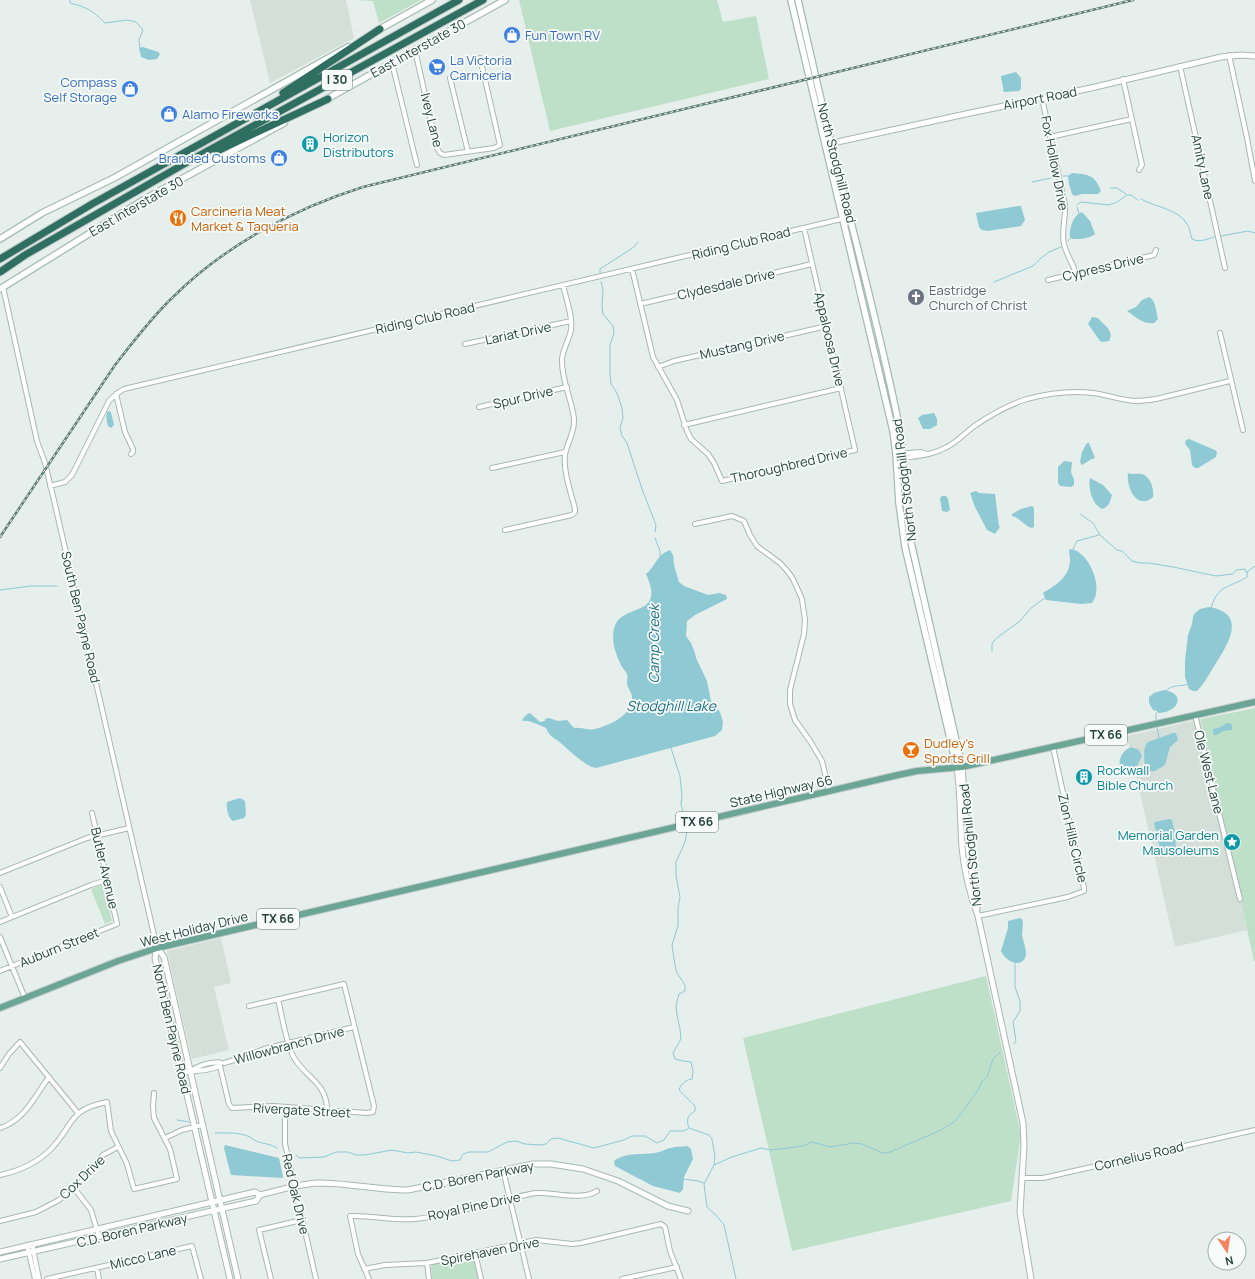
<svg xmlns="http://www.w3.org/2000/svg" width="1255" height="1279" font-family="Manrope,sans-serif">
<rect width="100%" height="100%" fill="#e6efeb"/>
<path fill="#d4dfda" d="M 250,0 L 346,0 L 354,38 L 270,83 Z
M 1201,719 L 1247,930 L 1175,947 L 1127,736 Z
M 221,938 L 231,983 L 214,987 L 229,1050 L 192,1059 L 167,951 Z"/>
<path fill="#bfe0c8" d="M 355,0 L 421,0 L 379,23 L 373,1 Z
M 519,0 L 717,0 L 723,22 L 756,16 L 769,79 L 550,131 Z
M 1255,708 L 1255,961 L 1254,961 L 1201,719 Z
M 104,884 L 112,921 L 105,924 L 91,889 Z
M 986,976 L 1021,1135 L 1011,1201 L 792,1251 L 743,1038 Z
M 473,1256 L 475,1261 L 479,1279 L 432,1279 L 431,1264 Z"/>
<path fill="#8ec9d4" d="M 143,47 L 158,52 L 160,54 L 157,59 L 149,60 L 141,57 L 139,48 Z
M 1016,72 L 1021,78 L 1021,89 L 1019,91 L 1005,92 L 1003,91 C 1004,87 1001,80 1001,76 Z
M 1072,173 C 1088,174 1095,175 1101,191 L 1098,194 L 1082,194 L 1075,196 L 1072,194 L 1069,184 L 1068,176 Z
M 1018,206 L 1021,206 L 1025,220 L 1021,226 L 987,231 L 982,230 L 979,227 L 976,213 Z
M 1082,212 L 1090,221 L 1095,234 C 1088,239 1080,239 1072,239 L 1070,237 C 1069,229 1073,215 1082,212 Z
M 1149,297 C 1156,300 1156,312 1158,319 L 1154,323 C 1144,325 1136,317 1127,311 L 1136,307 L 1142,300 Z
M 1092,317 L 1098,318 C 1103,325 1115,330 1109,341 L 1102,342 L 1100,341 L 1088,324 Z
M 108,411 L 111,412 L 114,425 L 111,428 L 108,426 C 107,422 105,415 108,411 Z
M 934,413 L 937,419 L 937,425 L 930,429 L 923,429 L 918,418 L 922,415 Z
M 1189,439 L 1215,450 L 1217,452 L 1216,457 L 1198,468 L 1195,468 L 1192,465 L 1190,450 L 1185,444 L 1186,440 Z
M 1087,443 L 1089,443 L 1095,458 L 1090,460 L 1082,465 L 1080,462 L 1082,452 Z
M 1064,461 L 1072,462 L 1071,472 L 1074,480 L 1074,485 L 1071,487 L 1060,486 L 1058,483 L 1058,467 Z
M 1128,473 C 1133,475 1137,473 1142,474 C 1151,477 1154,489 1153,497 C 1137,511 1126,487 1128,473 Z
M 1090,478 L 1103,485 L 1112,495 C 1110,502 1109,507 1102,509 C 1092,504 1088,489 1090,478 Z
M 976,491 L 979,493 L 995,494 L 999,526 L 1000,527 L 995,534 L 987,530 L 975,507 L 970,493 Z
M 942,496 L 946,496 L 948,499 L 950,510 L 947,512 L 942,511 L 940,498 Z
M 1032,506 L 1034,508 L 1034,527 L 1032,528 C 1024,526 1021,518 1012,516 L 1012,514 L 1021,509 Z
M 1072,549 C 1090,554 1104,588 1092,603 L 1081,604 L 1046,600 L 1043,593 C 1056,585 1070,577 1070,559 C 1070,556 1069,553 1069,550 Z
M 670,550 L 673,555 L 674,565 L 679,582 L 684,586 L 708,595 L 719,593 L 726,595 L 727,599 L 695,615 L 687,621 L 686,636 L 691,643 L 695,653 L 696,658 L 707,681 L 711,701 L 720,712 L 723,722 L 722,730 L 715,736 L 596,768 L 592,767 C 581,762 572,753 563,745 C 556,738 550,738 546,728 C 538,725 530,720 522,721 C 523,718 526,714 530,713 L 540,722 L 545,721 L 545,719 L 549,718 L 558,721 L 567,720 L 574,728 C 581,727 589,731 595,729 C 610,725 633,715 632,697 C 632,692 627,688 627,683 C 627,680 628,677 627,674 C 626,671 623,669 622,667 C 616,655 611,642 614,629 C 620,601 667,620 646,574 C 656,566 656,555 670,550 Z
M 1209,607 C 1250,614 1226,647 1213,668 C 1208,676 1204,684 1197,691 L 1193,691 L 1189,689 L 1185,677 L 1185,660 L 1188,635 L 1192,624 L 1193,617 L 1194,614 L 1200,609 Z
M 1164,690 C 1187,694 1178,712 1159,713 L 1157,711 L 1153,710 L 1149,703 L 1149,697 L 1154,693 Z
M 1227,723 L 1230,723 L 1232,725 L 1232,730 L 1223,731 L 1217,735 L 1213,734 L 1213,729 L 1221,727 Z
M 1173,733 L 1176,733 L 1178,740 L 1170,747 L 1165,765 L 1155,771 L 1145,772 L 1144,770 C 1146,759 1141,750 1148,742 Z
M 1131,747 L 1139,750 L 1142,756 L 1135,770 L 1125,771 L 1121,770 C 1117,760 1122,751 1131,747 Z
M 240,798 L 245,801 L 246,815 L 244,818 L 233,821 C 228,818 226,808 227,802 Z
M 1169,819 L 1172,820 L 1175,833 L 1176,850 L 1170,854 L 1164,855 L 1161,852 L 1154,823 L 1155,822 Z
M 1020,918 L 1022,919 C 1024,925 1022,929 1022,935 C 1023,941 1026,947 1026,954 C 1024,969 1006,963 1001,951 L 1008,928 L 1008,921 Z
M 225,1145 L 279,1158 L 283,1177 L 282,1178 L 231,1175 L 224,1148 Z
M 687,1146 L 691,1149 L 693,1159 L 684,1177 L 683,1189 L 680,1193 L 653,1186 L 615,1166 L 614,1161 C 627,1151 644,1156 659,1152 C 663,1151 667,1148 671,1148 C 676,1146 682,1147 687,1146 Z"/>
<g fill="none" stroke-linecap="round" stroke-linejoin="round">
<path stroke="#8ec9d4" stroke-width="1" d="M 70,0 L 70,3 C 87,7 93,11 105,23 L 127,20 L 136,22 L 143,30 L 139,40 L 140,49
M 1063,176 L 1068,176
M 1032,182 L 1056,177
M 1110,188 L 1117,188 L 1126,194
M 1141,199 C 1154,207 1179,209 1187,224 C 1190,228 1190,234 1192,239 C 1199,243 1207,239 1214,237
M 1077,205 L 1081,202 L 1109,205 L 1117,202 L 1127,195 L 1131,195 L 1138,200
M 1077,207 L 1079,214
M 1221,236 L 1248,231 L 1255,233
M 1068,241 L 1072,237
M 600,273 L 600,269 L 634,247 L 638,242
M 601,282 L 603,289 L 602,306 L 603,314 L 613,326 L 614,333 L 610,345 L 610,373 L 611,384 L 617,393 L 622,408 L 623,418 L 620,427 L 622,436 L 627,443 L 642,489 L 656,525 L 655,532
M 994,282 L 1033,266 L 1041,258 L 1049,252 L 1061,247
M 1080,514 L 1093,523 L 1100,535 L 1117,550 L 1122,551 L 1132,561 L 1140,563 L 1149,563 L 1173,567 L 1216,576 L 1233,574 L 1236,570 L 1245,569 L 1246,572 L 1247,572
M 655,538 L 660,551 L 660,556
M 1073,549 L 1077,541 L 1099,535
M 0,590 L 31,586 L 57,586
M 1211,609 C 1217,584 1230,588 1247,577 L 1247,572 L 1255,566
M 992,651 L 992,643 L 998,637 L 1020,621 L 1031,608 L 1045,598
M 1166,691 C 1171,684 1181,687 1189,684
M 1156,720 L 1156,714 L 1158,711
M 1157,728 L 1159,738
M 671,748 L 680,776 L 682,796 L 681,804 L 685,821
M 687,830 L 685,842 L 676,862 L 676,876 L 680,897 L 678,908 L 678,926 L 672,945 L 675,965 L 677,973 L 685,985 L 685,991 L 679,994 L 676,1005 L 677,1015 L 680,1029 L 681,1039 L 673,1053 L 675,1059 L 683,1061 L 691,1062 L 693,1071 L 692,1079 C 686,1080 681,1083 679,1090 L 695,1106 L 695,1111 C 687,1116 686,1120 689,1128 L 709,1135 L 712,1139 L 715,1156 L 714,1165 L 704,1184 L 707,1207 L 716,1215 L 724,1225 L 736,1279
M 1014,1044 L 1016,1041 L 1013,1022 L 1020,1011 L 1020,1001 L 1015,987 L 1015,963
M 177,1120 L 189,1122
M 215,1133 C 227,1133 239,1132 250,1137 C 253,1139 255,1141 259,1142 C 265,1144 271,1144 277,1148
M 296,1155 L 300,1158 L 324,1157 L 336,1152 L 348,1152 L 356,1155 L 365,1155 L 392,1150 L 408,1153 L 416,1152 L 437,1156 L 452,1161 L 460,1160 L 463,1154 L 469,1152 L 488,1152 L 507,1142 L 516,1141 L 525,1144 L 540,1145 L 546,1144 L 551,1139 L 558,1138 L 594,1148 L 624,1140 L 632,1136 L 645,1136 L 657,1143 L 664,1140 L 670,1131 L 683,1131 L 688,1129
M 714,1165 L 732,1157 L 761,1148 L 771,1150 L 803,1146 L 812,1142 L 830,1147 L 854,1143 L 862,1144 L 883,1153 L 890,1152 L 939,1131 L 954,1122 L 963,1111 L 978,1090 L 982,1081 L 987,1077 L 993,1059 L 1000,1052
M 683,1179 L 698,1181 L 704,1183"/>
<g stroke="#a8b8b2" stroke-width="6">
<path id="minor" d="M 415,50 L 437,148 L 440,153 L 444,155 L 494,148 L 500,145 L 480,58
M 1229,55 L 1247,138 L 1255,181
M 392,63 L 417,165
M 1180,66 L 1225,268
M 450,78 L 468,152
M 1123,79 L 1142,165 L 1139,170
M 1042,98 L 1065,205 C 1066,218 1061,231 1064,244 C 1066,254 1073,263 1076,274
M 1050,137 L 1132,119
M 632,269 L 653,357 L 677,400 L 687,431 L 691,439 L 708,454 L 714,463 L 722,481 L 855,450 L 804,228
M 1048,280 L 1154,255 L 1156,250
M 3,287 L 37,441 L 45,463 L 53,496 L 157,948
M 640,304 L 812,264
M 1220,333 L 1243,430
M 465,344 L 571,321
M 658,367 L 674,361 L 827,326
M 116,394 L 125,432 L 133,449 L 133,452 L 131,454
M 479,407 L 567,387
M 684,425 L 841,388
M 896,454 L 921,452 L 927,454
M 897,459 C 914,456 931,456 947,447 C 957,442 964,434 973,427 C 990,415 1008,405 1027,399 C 1049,393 1070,390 1093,393 C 1107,395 1121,400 1135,401 C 1142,401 1149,400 1156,399 L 1230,381
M 492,468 L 565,452
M 50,486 L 65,482 L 72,475 L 109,401 L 116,394 L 124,389 L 850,217
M 695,524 L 732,516 L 744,521 L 750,535 L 757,546 L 780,563 L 789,573 L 793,579 L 802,599 L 805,620 L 804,634 L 790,690 L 790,704 L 795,720 L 810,741 L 822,761 L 829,791
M 505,530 L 572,515 L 575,512 L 575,509 C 571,492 563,472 565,455 C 567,442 575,433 574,419 C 572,399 561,380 562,359 C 563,349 569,340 571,330 C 573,316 566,299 563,285
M 1195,715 L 1240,899
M 0,873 L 87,838 L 129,828
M 0,887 L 12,917
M 978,916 L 1068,897 L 1084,891 L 1084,888 L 1053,747
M 0,922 L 91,885 L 107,880
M 0,937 L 25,998
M 0,971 L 117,924 L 92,813
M 278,999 C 282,1016 286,1042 293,1056 C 304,1077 327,1082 327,1110
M 219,1062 L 229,1104 L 232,1108 L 274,1106 L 367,1113 L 373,1112 L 374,1106 L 344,984 L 249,1006
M 224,1063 L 238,1059 L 264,1049 L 354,1027
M 0,1068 L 9,1054 L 20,1042 L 78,1113
M 190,1071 C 200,1065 210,1061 221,1063
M 182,1073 C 195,1070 209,1072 220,1065
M 285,1107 L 285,1144 L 316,1279
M 0,1128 C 24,1121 35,1096 49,1077
M 165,1138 L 182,1130 L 202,1125
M 503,1170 L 529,1279
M 0,1175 C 19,1171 37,1163 51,1149 C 75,1124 67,1110 107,1102 L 111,1131 L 127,1164 L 134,1189 L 177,1179 L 170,1149 L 154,1118 L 153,1107 L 154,1093
M 1022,1178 L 1043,1178 L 1255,1130
M 74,1188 L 91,1210 L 99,1237
M 0,1221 L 36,1212 L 59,1200 L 82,1181 L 103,1155 L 118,1147
M 32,1244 L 39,1279
M 27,1245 L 35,1279
M 475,1253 L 481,1279
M 427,1263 L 429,1279
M 97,1268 L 99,1279
M 364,1269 L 385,1265 L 427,1263 L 536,1240 L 572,1244 L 581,1243 L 661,1224 L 665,1227 L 670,1251 L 681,1279
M 47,1279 L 192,1246 L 201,1279
M 271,1279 L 259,1230 L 302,1220
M 369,1279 L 358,1254 L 350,1216 C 372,1215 393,1221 415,1219 C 456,1215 495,1200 536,1193 C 553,1192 582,1201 597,1191
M 622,1279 L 677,1267"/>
</g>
<g stroke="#a8b8b2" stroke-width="7">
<path id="tertiary" d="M 828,144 L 975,112 L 1091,88 L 1221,57 L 1241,55 L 1255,56
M 962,767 L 968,848 L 977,909
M 957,768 C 961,794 960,821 962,847 C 964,871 970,894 978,916 L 1023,1123 L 1024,1145 L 1020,1212 L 1031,1279
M 157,948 L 164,957 L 238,1279
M 157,948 L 155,958 L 230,1279
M 0,1252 L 255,1192 L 260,1195
M 0,1259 L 256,1201 L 260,1195 C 279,1190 299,1184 318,1183 C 348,1183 378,1190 408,1190 L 533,1164 L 551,1164 L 583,1169 L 618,1181 L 668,1206 L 688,1211"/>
</g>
<g stroke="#a4bbb3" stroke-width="8">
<path id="secondary" d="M 791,0 L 893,431 L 896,454 L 899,503 L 905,547 L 957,768
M 798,0 C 811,57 824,114 838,171 C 859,254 881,337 898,421 C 906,460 904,499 910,538 L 962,767
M 378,30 L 432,0
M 325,100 L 505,0
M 0,239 L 42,213 L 114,178 L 348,47
M 0,289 L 145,199 L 284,123"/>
</g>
<g stroke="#c2cac8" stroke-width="8">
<path id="primary" d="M 0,1008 L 118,961 L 157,948 L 898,775 L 917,771 L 962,767 L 1255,702"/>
</g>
<g stroke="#c2cac8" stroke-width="9">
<path id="motorway" d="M 283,93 L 380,29
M 217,151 L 328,99
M 0,259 L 92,204 L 459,0
M 0,272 L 25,255 L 191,160 L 483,0"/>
</g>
<use href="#minor" stroke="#fff" stroke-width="4"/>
<use href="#tertiary" stroke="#fff" stroke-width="5"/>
<use href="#secondary" stroke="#fff" stroke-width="5.5"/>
<use href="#primary" stroke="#6aa596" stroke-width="6"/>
<use href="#motorway" stroke="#2f6f62" stroke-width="7"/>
<g stroke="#5f7d75" stroke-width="2.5">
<path id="rail" d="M 0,537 L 115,365 C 133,342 151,318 172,298 C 224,246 293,209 363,187 L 1133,0"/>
</g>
<use href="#rail" stroke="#f7fbf9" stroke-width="1" stroke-dasharray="3" stroke-linecap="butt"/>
</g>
<defs>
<g id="shop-disc" transform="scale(0.9)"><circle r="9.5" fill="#3f7fe0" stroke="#f7fbf9"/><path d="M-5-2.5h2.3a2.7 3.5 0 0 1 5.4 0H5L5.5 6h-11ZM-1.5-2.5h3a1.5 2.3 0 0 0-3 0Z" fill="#fff"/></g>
<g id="supermarket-disc" transform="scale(0.9)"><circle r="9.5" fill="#3f7fe0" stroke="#f7fbf9"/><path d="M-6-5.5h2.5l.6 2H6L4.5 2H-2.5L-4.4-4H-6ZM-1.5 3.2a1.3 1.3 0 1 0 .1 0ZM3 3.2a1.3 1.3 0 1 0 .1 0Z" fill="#fff"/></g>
<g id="building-disc" transform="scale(0.9)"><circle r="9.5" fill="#0f9aa8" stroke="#f7fbf9"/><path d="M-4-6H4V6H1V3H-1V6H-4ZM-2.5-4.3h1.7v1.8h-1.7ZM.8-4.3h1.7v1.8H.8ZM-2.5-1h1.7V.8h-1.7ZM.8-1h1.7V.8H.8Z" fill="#fff"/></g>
<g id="restaurant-disc" transform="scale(0.9)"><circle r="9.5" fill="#e8710a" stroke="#f7fbf9"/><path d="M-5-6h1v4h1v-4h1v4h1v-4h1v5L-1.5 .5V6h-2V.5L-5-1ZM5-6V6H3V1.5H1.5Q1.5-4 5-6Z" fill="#fff"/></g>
<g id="church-disc" transform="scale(0.9)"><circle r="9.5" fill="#6b7280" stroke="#f7fbf9"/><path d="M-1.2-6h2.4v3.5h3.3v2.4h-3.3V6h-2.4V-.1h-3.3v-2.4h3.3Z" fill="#fff"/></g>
<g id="bar-disc" transform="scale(0.9)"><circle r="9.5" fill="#e8710a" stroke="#f7fbf9"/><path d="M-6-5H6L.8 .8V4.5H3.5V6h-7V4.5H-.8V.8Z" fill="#fff"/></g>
<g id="sight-disc" transform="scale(0.9)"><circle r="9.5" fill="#0f9aa8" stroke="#f7fbf9"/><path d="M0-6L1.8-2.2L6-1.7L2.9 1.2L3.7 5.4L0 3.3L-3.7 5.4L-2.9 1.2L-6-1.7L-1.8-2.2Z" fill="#fff"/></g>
</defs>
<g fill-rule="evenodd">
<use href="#shop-disc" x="512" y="35"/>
<use href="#supermarket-disc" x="437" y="67"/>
<use href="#shop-disc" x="130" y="89"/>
<use href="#shop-disc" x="169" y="114"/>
<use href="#building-disc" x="310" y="144"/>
<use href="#shop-disc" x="279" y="158"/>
<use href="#restaurant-disc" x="178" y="218"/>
<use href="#church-disc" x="916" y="297"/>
<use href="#bar-disc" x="911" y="750"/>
<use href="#building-disc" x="1084" y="777"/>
<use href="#sight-disc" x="1232" y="842"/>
</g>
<g text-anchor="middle" stroke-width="3.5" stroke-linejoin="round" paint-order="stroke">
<g fill="#f7fbf9" stroke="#637a73" stroke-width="1">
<rect x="322" y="70" width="30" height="20" rx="3"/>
<rect x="1085" y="725" width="42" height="20" rx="3"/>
<rect x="676" y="812" width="42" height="20" rx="3"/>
<rect x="257" y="909" width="42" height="20" rx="3"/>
</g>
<g font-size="12" font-weight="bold" fill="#24423a">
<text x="337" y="84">I 30</text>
<text x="1106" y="739">TX 66</text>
<text x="697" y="826">TX 66</text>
<text x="278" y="923">TX 66</text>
</g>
<g font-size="13" fill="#366cbe" stroke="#f7fbf9" text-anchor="start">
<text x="525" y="40">Fun Town RV</text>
<text x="450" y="65">La Victoria<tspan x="450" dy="15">Carniceria</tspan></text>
<text x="117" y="87" text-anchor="end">Compass<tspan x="117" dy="15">Self Storage</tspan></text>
<text x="182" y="119">Alamo Fireworks</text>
<text x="266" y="163" text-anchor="end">Branded Customs</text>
</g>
<g font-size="13" fill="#24423a" stroke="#f7fbf9">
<text transform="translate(418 48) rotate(-29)" y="5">East Interstate 30</text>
<text transform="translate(1040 98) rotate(-11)" y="5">Airport Road</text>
<text transform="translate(432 120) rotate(76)" y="5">Ivey Lane</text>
<text transform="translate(837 163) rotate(76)" y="5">North Stodghill Road</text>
<text transform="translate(1055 163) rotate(79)" y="5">Fox Hollow Drive</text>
<text transform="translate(1203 167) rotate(78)" y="5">Amity Lane</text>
<text transform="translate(136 206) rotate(-30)" y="5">East Interstate 30</text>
<text transform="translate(741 243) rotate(-14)" y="5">Riding Club Road</text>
<text transform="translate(1103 267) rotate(-13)" y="5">Cypress Drive</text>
<text transform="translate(726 284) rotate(-13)" y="5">Clydesdale Drive</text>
<text transform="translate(425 318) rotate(-13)" y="5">Riding Club Road</text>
<text transform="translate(518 333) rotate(-12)" y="5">Lariat Drive</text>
<text transform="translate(830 339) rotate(77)" y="5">Appaloosa Drive</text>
<text transform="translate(742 345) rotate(-13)" y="5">Mustang Drive</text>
<text transform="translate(523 397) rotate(-13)" y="5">Spur Drive</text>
<text transform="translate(789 465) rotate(-13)" y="5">Thoroughbred Drive</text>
<text transform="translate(904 480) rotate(-97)" y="5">North Stodghill Road</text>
<text transform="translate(81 617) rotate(77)" y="5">South Ben Payne Road</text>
<text transform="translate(1209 772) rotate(76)" y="5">Ole West Lane</text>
<text transform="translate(781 791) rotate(-13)" y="5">State Highway 66</text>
<text transform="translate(1073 838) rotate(77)" y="5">Zion Hills Circle</text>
<text transform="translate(970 845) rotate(-96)" y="5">North Stodghill Road</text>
<text transform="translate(105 868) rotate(77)" y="5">Butler Avenue</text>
<text transform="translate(194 929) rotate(-14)" y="5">West Holiday Drive</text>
<text transform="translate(59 947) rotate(-22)" y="5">Auburn Street</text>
<text transform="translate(172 1029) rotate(77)" y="5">North Ben Payne Road</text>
<text transform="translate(289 1045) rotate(-15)" y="5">Willowbranch Drive</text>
<text transform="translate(302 1110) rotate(3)" y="5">Rivergate Street</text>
<text transform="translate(1139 1156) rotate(-13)" y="5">Cornelius Road</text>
<text transform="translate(478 1176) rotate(-11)" y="5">C.D. Boren Parkway</text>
<text transform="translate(82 1177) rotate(-44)" y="5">Cox Drive</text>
<text transform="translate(296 1194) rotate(77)" y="5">Red Oak Drive</text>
<text transform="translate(474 1206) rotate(-12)" y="5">Royal Pine Drive</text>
<text transform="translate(132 1230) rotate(-13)" y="5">C.D. Boren Parkway</text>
<text transform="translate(490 1251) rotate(-11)" y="5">Spirehaven Drive</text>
<text transform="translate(143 1257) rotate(-13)" y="5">Micco Lane</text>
</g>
<g font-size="13" fill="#0d838f" stroke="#f7fbf9" text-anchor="start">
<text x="323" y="142">Horizon<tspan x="323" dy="15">Distributors</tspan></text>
<text x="1097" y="775">Rockwall<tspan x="1097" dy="15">Bible Church</tspan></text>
<text x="1219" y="840" text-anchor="end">Memorial Garden<tspan x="1219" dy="15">Mausoleums</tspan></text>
</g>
<g font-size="13" fill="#c56008" stroke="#f7fbf9" text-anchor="start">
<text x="191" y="216">Carcineria Meat<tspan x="191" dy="15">Market &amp; Taqueria</tspan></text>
<text x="924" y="748">Dudley's<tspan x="924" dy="15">Sports Grill</tspan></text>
</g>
<g font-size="13" fill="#5b616d" stroke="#f7fbf9" text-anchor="start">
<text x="929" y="295">Eastridge<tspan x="929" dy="15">Church of Christ</tspan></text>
</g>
<g font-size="14" font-style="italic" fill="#1c6f80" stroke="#f7fbf9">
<text transform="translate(654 644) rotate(-90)" y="5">Camp Creek</text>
<text x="671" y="711">Stodghill Lake</text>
</g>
</g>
<g transform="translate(1227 1251) rotate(167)"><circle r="19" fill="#f7fbf9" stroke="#a3b1ad"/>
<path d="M0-3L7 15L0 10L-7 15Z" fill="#f4845f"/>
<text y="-6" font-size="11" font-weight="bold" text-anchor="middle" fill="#24423a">N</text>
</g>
</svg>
